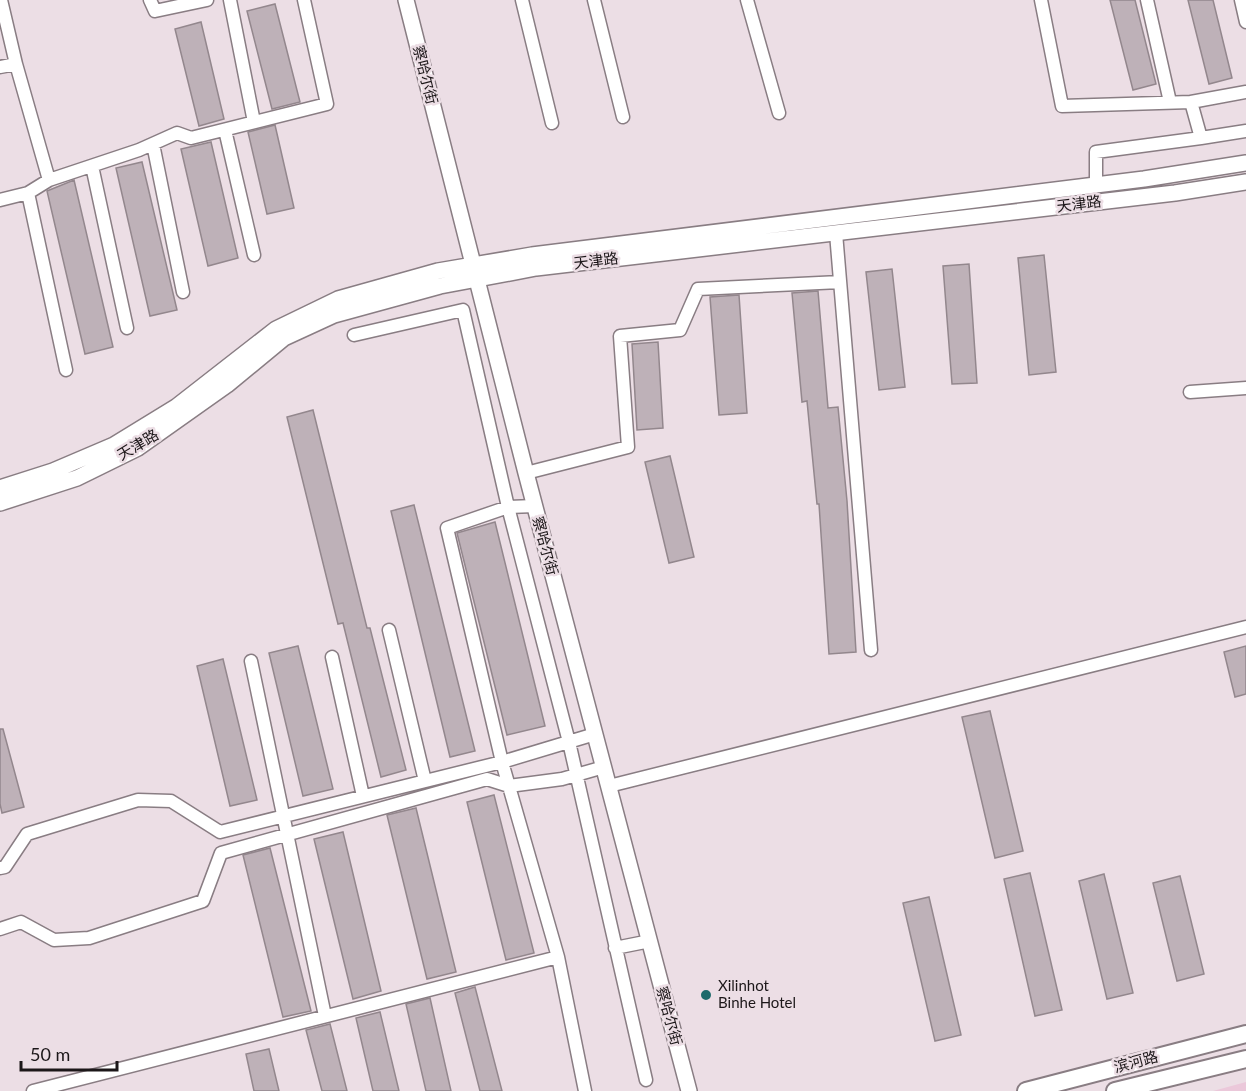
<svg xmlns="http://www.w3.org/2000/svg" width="1246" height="1091" font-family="Lato,'Noto Sans SC',sans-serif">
<rect width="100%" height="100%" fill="#ecdee5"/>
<path fill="#ebc8da" d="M 1246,1082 L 1246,1091 L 1213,1091 Z"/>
<path fill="#beb1b8" stroke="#93878d" stroke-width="1.5" d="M 1110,0 L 1135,0 L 1156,84 L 1133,90 Z
M 1188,0 L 1213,0 L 1232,78 L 1209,84 Z
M 275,4 L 300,102 L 272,109 L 247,11 Z
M 201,22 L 224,119 L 199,126 L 175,29 Z
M 275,125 L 294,208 L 267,214 L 248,132 Z
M 211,142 L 238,258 L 208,266 L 181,149 Z
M 142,162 L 177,310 L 150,316 L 116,168 Z
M 74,180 L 113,347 L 85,354 L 47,191 Z
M 1044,255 L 1056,372 L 1029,375 L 1018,258 Z
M 969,264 L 977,383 L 952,384 L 943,266 Z
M 892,269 L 905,387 L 879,390 L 866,272 Z
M 818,291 L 828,408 L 838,407 L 847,501 L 856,652 L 829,654 L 819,504 L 817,504 L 807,401 L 802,402 L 792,293 Z
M 739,295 L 747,413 L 719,415 L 710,297 Z
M 658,342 L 663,428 L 637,430 L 632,344 Z
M 313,410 L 367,628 L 370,628 L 406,770 L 381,777 L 343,623 L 338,624 L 287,417 Z
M 670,456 L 694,557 L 669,563 L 645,462 Z
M 414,505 L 475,751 L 450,757 L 391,511 Z
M 495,522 L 545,726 L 507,735 L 457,533 Z
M 298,646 L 333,789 L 303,796 L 269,653 Z
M 1246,646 L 1246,694 L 1235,697 L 1224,652 Z
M 223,659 L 257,800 L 230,806 L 197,666 Z
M 990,711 L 1023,851 L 995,858 L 962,717 Z
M 0,729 L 3,729 L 24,807 L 2,813 L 0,804 Z
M 494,795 L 534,953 L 506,960 L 467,802 Z
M 416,808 L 456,972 L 427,979 L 387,815 Z
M 343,832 L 381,991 L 353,999 L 314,839 Z
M 270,848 L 311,1011 L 283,1017 L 243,855 Z
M 1030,873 L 1062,1010 L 1035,1016 L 1004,879 Z
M 1104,874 L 1133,993 L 1107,999 L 1079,881 Z
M 1180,876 L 1204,974 L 1177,981 L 1153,883 Z
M 929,897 L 961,1035 L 935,1041 L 903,903 Z
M 475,987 L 502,1091 L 480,1091 L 455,993 Z
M 430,998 L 451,1091 L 426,1091 L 406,1004 Z
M 380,1012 L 399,1091 L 373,1091 L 356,1018 Z
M 330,1024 L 347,1091 L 322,1091 L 306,1030 Z
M 269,1049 L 279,1091 L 254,1091 L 246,1054 Z"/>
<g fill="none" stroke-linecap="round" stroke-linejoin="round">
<g stroke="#897d83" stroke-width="15">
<path id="minor" d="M 150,0 L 155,11 L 207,0
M 230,0 L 254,122
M 522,0 L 552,123
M 594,0 L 623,117
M 747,0 L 779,113
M 1041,0 L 1062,106 L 1191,102
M 1147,0 L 1170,102
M 1241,0 L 1246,22
M 16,64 L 49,180
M 0,67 L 16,64 L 1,0
M 225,130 L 254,255
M 1201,138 L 1246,131
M 153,144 L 183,292
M 92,166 L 127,328
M 1096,185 L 1096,152 L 1201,138 L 1191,102 L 1246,92
M 28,193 L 66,370
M 0,200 L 28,193 L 49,180 L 139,150 L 177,133 L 191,138 L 327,104 L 304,0
M 836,233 L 871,650
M 354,335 L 463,310 L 508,507 L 569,742 L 646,1080
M 1190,392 L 1246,388
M 526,473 L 628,447 L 620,336 L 680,330 L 698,289 L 840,282
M 535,506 L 508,507 L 447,528 L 502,762 L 558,957 L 585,1091
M 389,630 L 425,781
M 332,657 L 363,796
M 251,661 L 325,1016
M 609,786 L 1246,627
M 0,868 L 5,867 L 27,834 L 138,800 L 171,801 L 220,832 L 502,762 L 595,734
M 0,929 L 21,922 L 54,940 L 89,938 L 203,901 L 221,853 L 487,779 L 509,786 L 562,779 L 604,767
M 615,948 L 650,941
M 33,1091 L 558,957"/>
</g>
<g stroke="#897d83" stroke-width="18">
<path id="tertiary" d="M 406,0 L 526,473 L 689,1091
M 0,488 L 53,471 L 114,445 L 176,407 L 276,329 L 338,299 L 438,271 L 532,255 L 1144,179 L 1246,163
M 0,503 L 77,478 L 138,448 L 227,385 L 284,338 L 334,315 L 440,286 L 536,268 L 1175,193 L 1246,182"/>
</g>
<g stroke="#897d83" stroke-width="20">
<path id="secondary" d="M 1026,1091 L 1246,1034
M 1115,1091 L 1246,1059"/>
</g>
<use href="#minor" stroke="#fff" stroke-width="12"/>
<use href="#tertiary" stroke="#fff" stroke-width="15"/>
<use href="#secondary" stroke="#fff" stroke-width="16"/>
</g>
<circle fill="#1d6a6b" stroke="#ecdee5" stroke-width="2" cx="706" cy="995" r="6"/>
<g text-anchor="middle" stroke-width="5" stroke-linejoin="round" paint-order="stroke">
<g font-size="15" fill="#1c1719" stroke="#ecdee5">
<text transform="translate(425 75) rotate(76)" y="5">察哈尔街</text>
<text transform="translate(1079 204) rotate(-7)" y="5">天津路</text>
<text transform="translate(596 261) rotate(-7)" y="5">天津路</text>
<text transform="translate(138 445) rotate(-31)" y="5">天津路</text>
<text transform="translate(545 546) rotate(75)" y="5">察哈尔街</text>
<text transform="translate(669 1016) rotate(75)" y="5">察哈尔街</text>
<text transform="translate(1136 1062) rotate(-15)" y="5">滨河路</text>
</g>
<g font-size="15" fill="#1c1719" stroke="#ecdee5" text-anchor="start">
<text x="718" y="991">Xilinhot<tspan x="718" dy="17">Binhe Hotel</tspan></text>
</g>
</g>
<path d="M21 1061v9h96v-9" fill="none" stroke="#1c1719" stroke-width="3"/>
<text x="30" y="1061" font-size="18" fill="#1c1719" stroke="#ecdee5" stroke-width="4.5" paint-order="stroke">50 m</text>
</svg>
